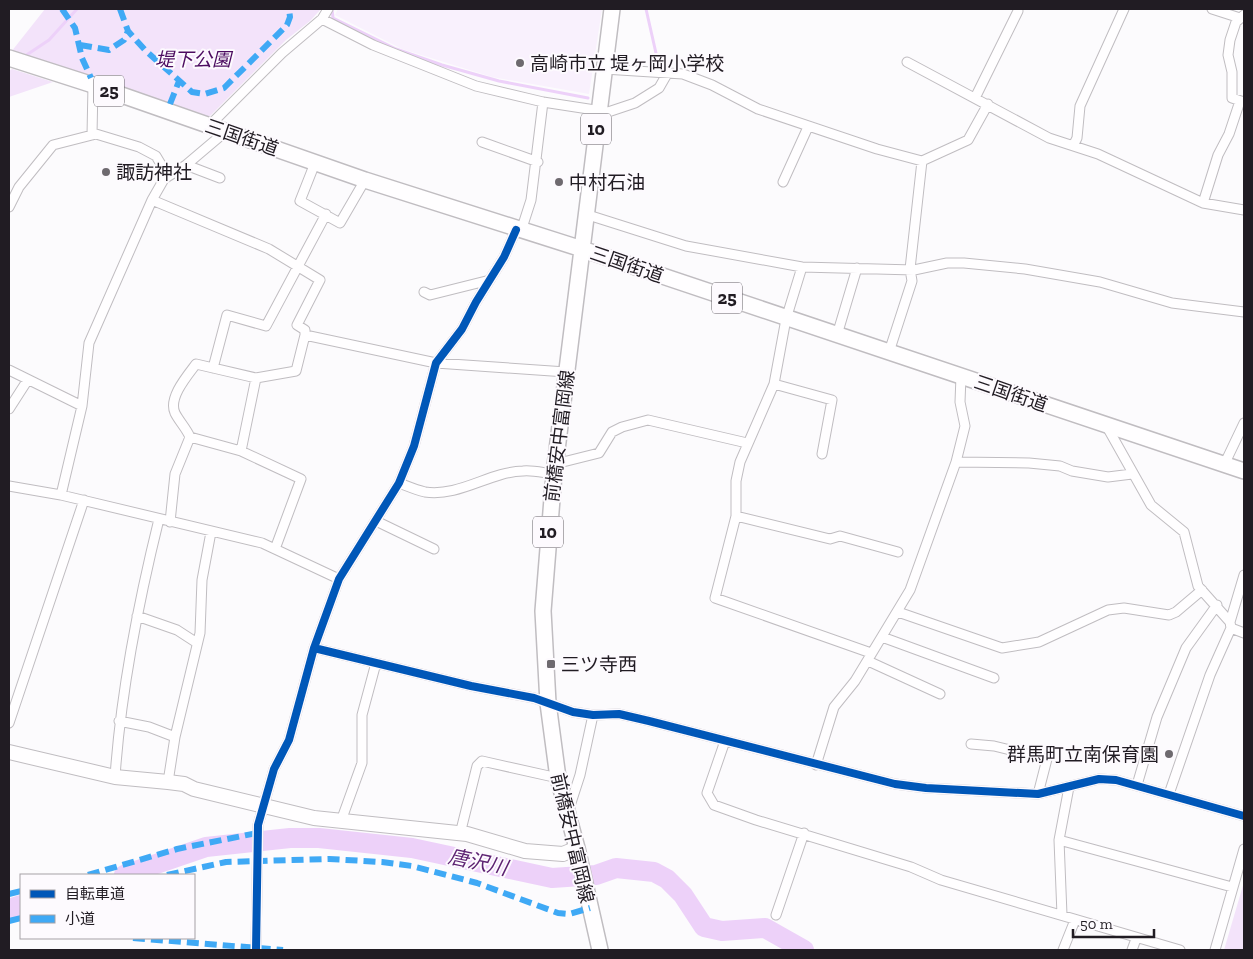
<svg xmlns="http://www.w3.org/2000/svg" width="1253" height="959" font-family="'Zilla Slab','Noto Sans JP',serif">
<rect width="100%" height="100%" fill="#fcfbfd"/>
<path fill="#f9f1fd" d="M 338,9 L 602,9 L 589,94 L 492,77 L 402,49 L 335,15 Z"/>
<path fill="#f3e3fa" d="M 45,9 L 321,9 L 310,21 L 286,40 L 209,117 L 11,52 Z
M 12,69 L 53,82 L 9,97 L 9,71 Z
M 1244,882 L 1244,950 L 1224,950 Z"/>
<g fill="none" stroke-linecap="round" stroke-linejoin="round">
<path stroke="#edd1f9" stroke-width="3" d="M 332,9 L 333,18 L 396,49 L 442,65 L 499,81 L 588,98
M 646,9 L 658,62
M 22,58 L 49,40 L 77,9"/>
<path stroke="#edd1f9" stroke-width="20" d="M 124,875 L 206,847 L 290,838 L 319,838 L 412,848 L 552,878 L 596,875 L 616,868 L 654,872 L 667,879 L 683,895 L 704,927 L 722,931 L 765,928 L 804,950
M 9,909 L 21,905"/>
<g stroke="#c0bdc1" stroke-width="11">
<path id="street" d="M 1212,9 L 1240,18
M 1244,15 L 1236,22 L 1230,40 L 1228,55 L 1232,72 L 1232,98 L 1244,102
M 322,19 L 373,45 L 476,86 L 543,102 L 608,112 L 635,103 L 659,88 L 667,74
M 907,62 L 1049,138 L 1098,154 L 1203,203 L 1244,210
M 604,69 L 683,74 L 712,85 L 758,109 L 877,149 L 922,161 L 968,140 L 988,104
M 975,98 L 1018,11
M 209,126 L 282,53 L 322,19 L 328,9
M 92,135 L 93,85
M 482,142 L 538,162
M 1074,144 L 1077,138 L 1080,106 L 1124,9
M 315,163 L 300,201 L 340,223 L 365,180
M 186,165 L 220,178
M 783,182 L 808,127
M 152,200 L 269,249 L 320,280 L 297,325 L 305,330 L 305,335 L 296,371 L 256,378 L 196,364 C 187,376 168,398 175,413 C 179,421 186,428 190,437 L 175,474 L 170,522
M 1203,203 L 1218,155 L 1229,134 L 1240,101
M 9,207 L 19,187 L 53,145 L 96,134 L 139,147 L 156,156 L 162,166 L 164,179
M 585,214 L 686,246 L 802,267 L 914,270 L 947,263 L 964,263 L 1025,269 L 1100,282 L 1172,303 L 1244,312
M 521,231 L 531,200 L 543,102
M 802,267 L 786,319 L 774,384 L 740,462 L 736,481 L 736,516 L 715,598 L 871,653
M 424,292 L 430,295 L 490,280
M 305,335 L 436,363 L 566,372
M 837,335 L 857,268
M 889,352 L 912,281 L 910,269 L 922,161
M 213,368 L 227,315 L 266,326 L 326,214
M 9,370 L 82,406
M 774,384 L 832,400 L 822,454
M 9,409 L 27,381
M 1106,425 L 1151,505 L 1184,532 L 1198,586 L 1230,622 L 1231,628 L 1244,633
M 190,437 L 241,451 L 301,479 L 275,549
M 241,451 L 256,378
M 956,462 L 1029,463 L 1060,466 L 1072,471 L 1108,477 L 1132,474
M 555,464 L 599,453 L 612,432 L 622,427 L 648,420 L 747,443
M 1224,465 L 1244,423
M 399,483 C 407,486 416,490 425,492 C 460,497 489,472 523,471 C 533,470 544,473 554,474
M 9,486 L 61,495 L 262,543 L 339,579
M 61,495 L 82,406 L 89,343 L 152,200 L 164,179 L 186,165 L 225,132
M 736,516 L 830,539 L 840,536 L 898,552
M 376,521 L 434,549
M 898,612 L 1002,648 L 1039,642 L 1108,610 L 1124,608 L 1169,615 L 1176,612 L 1202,590
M 137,616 L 177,630 L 197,643
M 1230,622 L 1244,575
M 882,637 L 994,678
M 314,648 L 471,686 L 534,698 L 573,712 L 593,715 L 619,714 L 649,721 L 895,784 L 926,788 L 1038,794 L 1099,779 L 1116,780 L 1244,816
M 868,661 L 940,694
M 119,721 L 149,727 L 175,737
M 9,723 L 84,500
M 725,741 L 707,793 L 714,805 L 756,820 L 911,867 L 941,880 L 1180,950
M 971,744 L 994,746 L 1047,759 L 1038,794
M 816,765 L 834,707 L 855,681 L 910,590 L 956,462 L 965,426 L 960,402 L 961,376
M 115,777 C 121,689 138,604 159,519
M 168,782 L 175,737 L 200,633 L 202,580 L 211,532
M 1137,785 L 1157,717 L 1186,648 L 1217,605
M 1169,794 L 1210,675 L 1231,628
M 568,812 L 580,775 L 593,715
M 341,821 L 362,763 L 362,715 L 376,663
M 460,834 L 477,766 L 482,761 L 558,778
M 1059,840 L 1232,887
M 776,915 L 804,833
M 1062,915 L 1059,840 L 1069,787
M 256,950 L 258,825 L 274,769 L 289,740 L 314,648 L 339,579 L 399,483 L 414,446 L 436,363 L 462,329 L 476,302 L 504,257 L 516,230
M 1063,950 L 1075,920
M 1132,950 L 1136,939
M 1215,950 L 1244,849"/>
</g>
<g stroke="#c0bdc1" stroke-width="16">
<path id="secondary" d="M 9,752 L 115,777 L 168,782 L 184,784 L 194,789 L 314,818 L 467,834 L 525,851 L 563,854 L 577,848"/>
</g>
<g stroke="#c0bdc1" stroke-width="18">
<path id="primary" d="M 9,58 L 93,85 L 365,180 L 582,249 L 1244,471
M 600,950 L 577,848 L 558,778 L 548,703 L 543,611 L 554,474 L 612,9"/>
</g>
<use href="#street" stroke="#fffeff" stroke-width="9"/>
<use href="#secondary" stroke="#fffeff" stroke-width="14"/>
<use href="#primary" stroke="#fffeff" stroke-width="15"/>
<path stroke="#3fa9f5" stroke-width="6" stroke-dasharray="12 6" stroke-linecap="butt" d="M 62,9 L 75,28 L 82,58 L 91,78
M 120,9 L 128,31 L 145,50 L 192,92 L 205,94 L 224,88 L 287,25 L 290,17 L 289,9
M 80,45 L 109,50 L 124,40 L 128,31
M 170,104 L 179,81
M 88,875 L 177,849 L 257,833
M 167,875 L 226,862 L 329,859 L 382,862 L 412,866 L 477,883 L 558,913 L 569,914 L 590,908
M 9,894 L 21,891
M 9,921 L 21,918
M 133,938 L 283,950"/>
<g stroke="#fdfafe" stroke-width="11">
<path id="cycleway" d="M 314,648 L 471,686 L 534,698 L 573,712 L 593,715 L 619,714 L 649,721 L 895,784 L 926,788 L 1038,794 L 1099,779 L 1116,780 L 1244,816
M 256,950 L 258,825 L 274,769 L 289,740 L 314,648 L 339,579 L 399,483 L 414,446 L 436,363 L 462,329 L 476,302 L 504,257 L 516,230"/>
</g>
<use href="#cycleway" stroke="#0057b8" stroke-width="8"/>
</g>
<g fill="#6e6a6f" stroke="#fdfafe" stroke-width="2">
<circle cx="520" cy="63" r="5"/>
<circle cx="106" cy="172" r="5"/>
<circle cx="559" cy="182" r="5"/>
<rect x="546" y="659" width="10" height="10" rx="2.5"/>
<circle cx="1169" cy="754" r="5"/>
</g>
<g text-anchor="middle" stroke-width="4" stroke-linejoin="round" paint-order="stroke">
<g fill="#fdfafe" stroke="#635f65" stroke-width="1">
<rect x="94" y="75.5" width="30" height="31" rx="4"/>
<rect x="581" y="113.5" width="30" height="31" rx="4"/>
<rect x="712" y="282.5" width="30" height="31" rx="4"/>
<rect x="533" y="516.5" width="30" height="31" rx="4"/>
</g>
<g font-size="18" font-weight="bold" fill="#211c23">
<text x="109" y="97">25</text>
<text x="596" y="135">10</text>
<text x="727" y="304">25</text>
<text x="548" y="538">10</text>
</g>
<g font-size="19" font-style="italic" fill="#4c0c60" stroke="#fdfafe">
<text x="193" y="66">堤下公園</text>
</g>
<g font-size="19" fill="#211c23" stroke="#fdfafe" text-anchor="start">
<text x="530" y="70">高崎市立 堤ヶ岡小学校</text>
<text x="116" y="179">諏訪神社</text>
<text x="569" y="189">中村石油</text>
<text x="561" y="671">三ツ寺西</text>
<text x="1159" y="761" text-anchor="end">群馬町立南保育園</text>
</g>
<g font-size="19" fill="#211c23" stroke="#fdfafe">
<text transform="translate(242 137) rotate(19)" y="7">三国街道</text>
<text transform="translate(627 264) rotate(19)" y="7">三国街道</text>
<text transform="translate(1011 393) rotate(19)" y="7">三国街道</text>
<text transform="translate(559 436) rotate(-83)" y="7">前橋安中富岡線</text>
<text transform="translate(573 838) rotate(77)" y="7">前橋安中富岡線</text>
</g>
<g font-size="20" font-style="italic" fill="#5d2272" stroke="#fdfafe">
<text transform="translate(478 862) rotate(12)" y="7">唐沢川</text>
</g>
</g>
<rect width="1253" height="959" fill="none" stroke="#211c23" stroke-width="20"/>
<rect x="20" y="874" width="175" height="65" fill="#fdfafe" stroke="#a5a1a6"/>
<rect x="30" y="890" width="25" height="8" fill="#0057b8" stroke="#a5a1a6"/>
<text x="65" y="899" font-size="15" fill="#211c23">自転車道</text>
<rect x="30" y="915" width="25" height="8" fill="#3fa9f5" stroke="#a5a1a6"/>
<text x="65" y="924" font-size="15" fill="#211c23">小道</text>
<path d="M1073 929v8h81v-8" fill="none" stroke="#211c23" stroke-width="2.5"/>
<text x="1080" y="929" font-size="15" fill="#211c23" stroke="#fdfafe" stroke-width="4" paint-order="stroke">50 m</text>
</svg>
